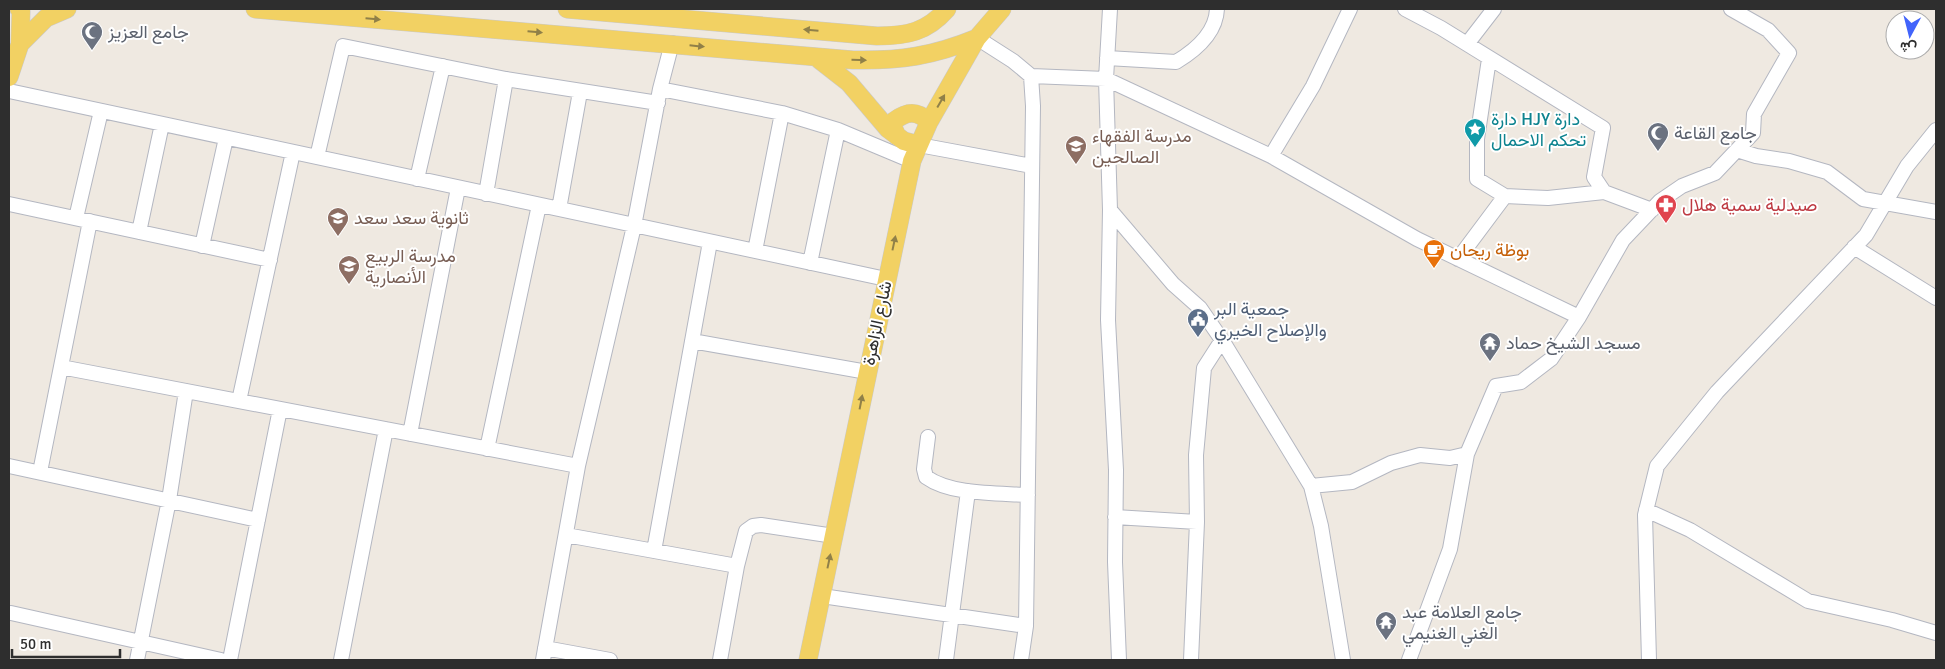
<svg xmlns="http://www.w3.org/2000/svg" width="1945" height="669" font-family="Signika,Vazirmatn,sans-serif">
<rect width="100%" height="100%" fill="#efe9e1"/>
<g fill="none" stroke-linecap="round" stroke-linejoin="round">
<g stroke="#b4b7c1" stroke-width="16">
<path id="minor" d="M 1110,9 L 1106,79 L 1110,210 L 1108,320 L 1116,470 L 1115,562 L 1119,660
M 1405,9 L 1441,28 L 1603,128 L 1594,177 L 1604,192 L 1652,210
M 977,38 L 1013,61 L 1031,76 L 1033,106 L 1026,626 L 1021,660
M 1467,44 L 1494,9
M 1107,58 L 1176,62 C 1196,50 1216,33 1217,9
M 1489,59 L 1477,139 L 1477,179 L 1505,196 L 1548,198 L 1604,192
M 1031,76 L 1106,79 L 1271,156 L 1417,239 L 1579,317
M 660,89 L 782,113 L 838,130 L 912,161
M 9,91 L 886,279
M 919,145 L 1032,166
M 1737,150 L 1756,156 L 1789,161 L 1827,172 L 1863,199 L 1936,212
M 1271,156 L 1313,86 L 1350,9
M 317,157 L 343,46 L 506,79 L 658,103
M 417,179 L 443,66
M 486,194 L 506,79
M 9,204 L 270,260
M 559,209 L 580,92
M 1110,210 L 1173,284 L 1200,308 L 1222,340 L 1311,486 L 1321,526 L 1343,660
M 76,218 L 101,111
M 139,232 L 162,124
M 202,246 L 226,138
M 1854,247 L 1936,298
M 755,251 L 782,113
M 1458,259 L 1505,196
M 810,263 L 838,130
M 692,341 L 867,372
M 61,367 L 578,466
M 239,401 L 293,152
M 410,434 L 458,188
M 928,437 L 924,469 L 926,477 C 951,495 997,493 1028,495
M 487,449 L 539,205
M 9,466 L 258,520
M 40,472 L 90,221
M 1311,486 L 1352,482 L 1391,463 L 1420,455 L 1450,458 L 1467,454 L 1496,386 L 1521,382 L 1551,359 L 1579,317 L 1623,240 L 1660,201 L 1682,186 L 1715,173 L 1753,133 L 1754,114 L 1789,53 L 1768,30 L 1731,9
M 1646,510 L 1690,530 L 1808,601 L 1892,620 L 1936,633
M 1115,517 L 1197,522
M 566,535 L 737,566
M 654,551 L 710,242
M 822,596 L 1026,626
M 11,613 L 221,660
M 545,648 L 610,660
M 137,660 L 169,500 L 186,391
M 230,660 L 280,409
M 341,660 L 386,429
M 543,660 L 578,466 L 634,226 L 660,89 L 672,43
M 720,660 L 737,566 L 746,531 L 753,526 L 761,525 L 834,536
M 946,660 L 968,491
M 1191,660 L 1197,522 L 1196,455 L 1204,368 L 1222,340
M 1409,660 L 1450,549 L 1467,454
M 1649,660 L 1645,515 L 1657,466 L 1717,392 L 1866,235 L 1907,166 L 1936,130"/>
</g>
<g stroke="#c9c9c9" stroke-width="19">
<path id="major" d="M 19,9 L 21,11 L 20,44
M 255,9 L 853,60 C 900,61 933,56 977,38
M 567,9 L 877,36 C 907,36 927,32 947,9
M 817,58 L 849,83 L 888,129 L 904,141 L 919,145
M 9,77 L 20,44 L 46,18 L 67,9
M 897,136 L 893,127 L 894,121 C 907,111 917,110 929,122
M 808,660 L 912,161 L 929,122 L 977,38 L 1002,9"/>
</g>
<use href="#minor" stroke="#fff" stroke-width="14"/>
<use href="#major" stroke="#f2d163" stroke-width="18"/>
</g>
<defs><path id="oneway-solid" d="M-6-.8H1V-3.2L6.5 0L1 3.2V.8H-6Z" transform="scale(1.25)"/></defs>
<g fill="#908048">
<use href="#oneway-solid" transform="translate(373 19) rotate(5)"/>
<use href="#oneway-solid" transform="translate(811 30) rotate(-175)"/>
<use href="#oneway-solid" transform="translate(535 32) rotate(5)"/>
<use href="#oneway-solid" transform="translate(697 46) rotate(6)"/>
<use href="#oneway-solid" transform="translate(859 60) rotate(1)"/>
<use href="#oneway-solid" transform="translate(941 101) rotate(-60)"/>
<use href="#oneway-solid" transform="translate(894 243) rotate(-78)"/>
<use href="#oneway-solid" transform="translate(861 402) rotate(-79)"/>
<use href="#oneway-solid" transform="translate(829 561) rotate(-78)"/>
</g>
<defs>
<g id="mosque-pin" transform="scale(1.125)"><path d="M0 17L-7.5 6A9.5 9.5 0 1 1 7.5 6Z" fill="#6b7280" stroke="#fff"/><path d="M3.5-4.9A6 6 0 1 0 3.5 4.9A5 5 0 1 1 3.5-4.9Z" fill="#fff"/></g>
<g id="sight-pin" transform="scale(1.125)"><path d="M0 17L-7.5 6A9.5 9.5 0 1 1 7.5 6Z" fill="#0f9aa8" stroke="#fff"/><path d="M0-6L1.8-2.2L6-1.7L2.9 1.2L3.7 5.4L0 3.3L-3.7 5.4L-2.9 1.2L-6-1.7L-1.8-2.2Z" fill="#fff"/></g>
<g id="school-pin" transform="scale(1.125)"><path d="M0 17L-7.5 6A9.5 9.5 0 1 1 7.5 6Z" fill="#8d6e63" stroke="#fff"/><path d="M0-5L7-2L0 1L-7-2ZM-4 1L0 2.5L4 1V4Q0 6-4 4Z" fill="#fff"/></g>
<g id="pharmacy-pin" transform="scale(1.125)"><path d="M0 17L-7.5 6A9.5 9.5 0 1 1 7.5 6Z" fill="#e0444e" stroke="#fff"/><path d="M-2-6h4v4h4v4h-4v4h-4v-4h-4v-4h4Z" fill="#fff"/></g>
<g id="cafe-pin" transform="scale(1.125)"><path d="M0 17L-7.5 6A9.5 9.5 0 1 1 7.5 6Z" fill="#e8710a" stroke="#fff"/><path d="M-5.5-4.5H6V0H3Q3 3.5 0 3.5H-2.5Q-5.5 3.5-5.5 0ZM3-3.2v2h1.7v-2ZM-6 4.5H4V6H-6Z" fill="#fff"/></g>
<g id="civic-pin" transform="scale(1.125)"><path d="M0 17L-7.5 6A9.5 9.5 0 1 1 7.5 6Z" fill="#5c6f8a" stroke="#fff"/><path d="M-.6-6.5H3V-4.5H.6V-3L4-1V1h2V6H-6V1h2V-1L-.6-3ZM-1.2 2.5V6h2.4V2.5Z" fill="#fff"/></g>
<g id="temple-pin" transform="scale(1.125)"><path d="M0 17L-7.5 6A9.5 9.5 0 1 1 7.5 6Z" fill="#6b7280" stroke="#fff"/><path d="M0-6L5-2H3V0L6.5 2.5H4V6H1.5V3h-3V6H-4V2.5H-6.5L-3 0V-2H-5Z" fill="#fff"/></g>
</defs>
<g fill-rule="evenodd">
<use href="#mosque-pin" x="92" y="32"/>
<use href="#sight-pin" x="1475" y="129"/>
<use href="#mosque-pin" x="1658" y="133"/>
<use href="#school-pin" x="1076" y="146"/>
<use href="#pharmacy-pin" x="1666" y="205"/>
<use href="#school-pin" x="338" y="218"/>
<use href="#cafe-pin" x="1434" y="250"/>
<use href="#school-pin" x="349" y="266"/>
<use href="#civic-pin" x="1198" y="319"/>
<use href="#temple-pin" x="1490" y="343"/>
<use href="#temple-pin" x="1386" y="622"/>
</g>
<g text-anchor="middle" stroke-width="4" stroke-linejoin="round" paint-order="stroke">
<g font-size="18" fill="#5b616d" stroke="#fff" text-anchor="start">
<text x="108" y="38">جامع العزيز</text>
<text x="1674" y="139">جامع القاعة</text>
<text x="1506" y="349">مسجد الشيخ حماد</text>
<text x="1402" y="618">جامع العلامة عبد<tspan x="1402" dy="21">الغني الغنيمي</tspan></text>
</g>
<g font-size="18" fill="#0d838f" stroke="#fff" text-anchor="start">
<text x="1491" y="125">دارة HJY دارة<tspan x="1491" dy="21">تحكم الاحمال</tspan></text>
</g>
<g font-size="18" fill="#785e54" stroke="#fff" text-anchor="start">
<text x="1092" y="142">مدرسة الفقهاء<tspan x="1092" dy="21">الصالحين</tspan></text>
<text x="354" y="224">ثانوية سعد سعد</text>
<text x="365" y="262">مدرسة الربيع<tspan x="365" dy="21">الأنصارية</tspan></text>
</g>
<g font-size="18" fill="#be3a42" stroke="#fff" text-anchor="start">
<text x="1682" y="211">صيدلية سمية هلال</text>
</g>
<g font-size="18" fill="#c56008" stroke="#fff" text-anchor="start">
<text x="1450" y="256">بوظة ريحان</text>
</g>
<g font-size="18" fill="#4e5e75" stroke="#fff" text-anchor="start">
<text x="1214" y="315">جمعية البر<tspan x="1214" dy="21">والإصلاح الخيري</tspan></text>
</g>
<g font-size="18" fill="#2e2e2e" stroke="#fff">
<text transform="translate(877 323) rotate(-78)" y="6">شارع الزاهرة</text>
</g>
</g>
<rect width="1945" height="669" fill="none" stroke="#2e2e2e" stroke-width="20"/>
<g transform="translate(1910 35) rotate(187)"><circle r="24" fill="#ffffff" stroke="#ababab"/>
<path d="M0-4L9 19L0 12L-9 19Z" fill="#4264fb"/>
<text y="-8" font-size="14" font-weight="bold" text-anchor="middle" fill="#2e2e2e">ش</text>
</g>
<path d="M12 649v8h108v-8" fill="none" stroke="#2e2e2e" stroke-width="2.5"/>
<text x="20" y="649" font-size="15" fill="#2e2e2e" stroke="#ffffff" stroke-width="4" paint-order="stroke">50 m</text>
</svg>
